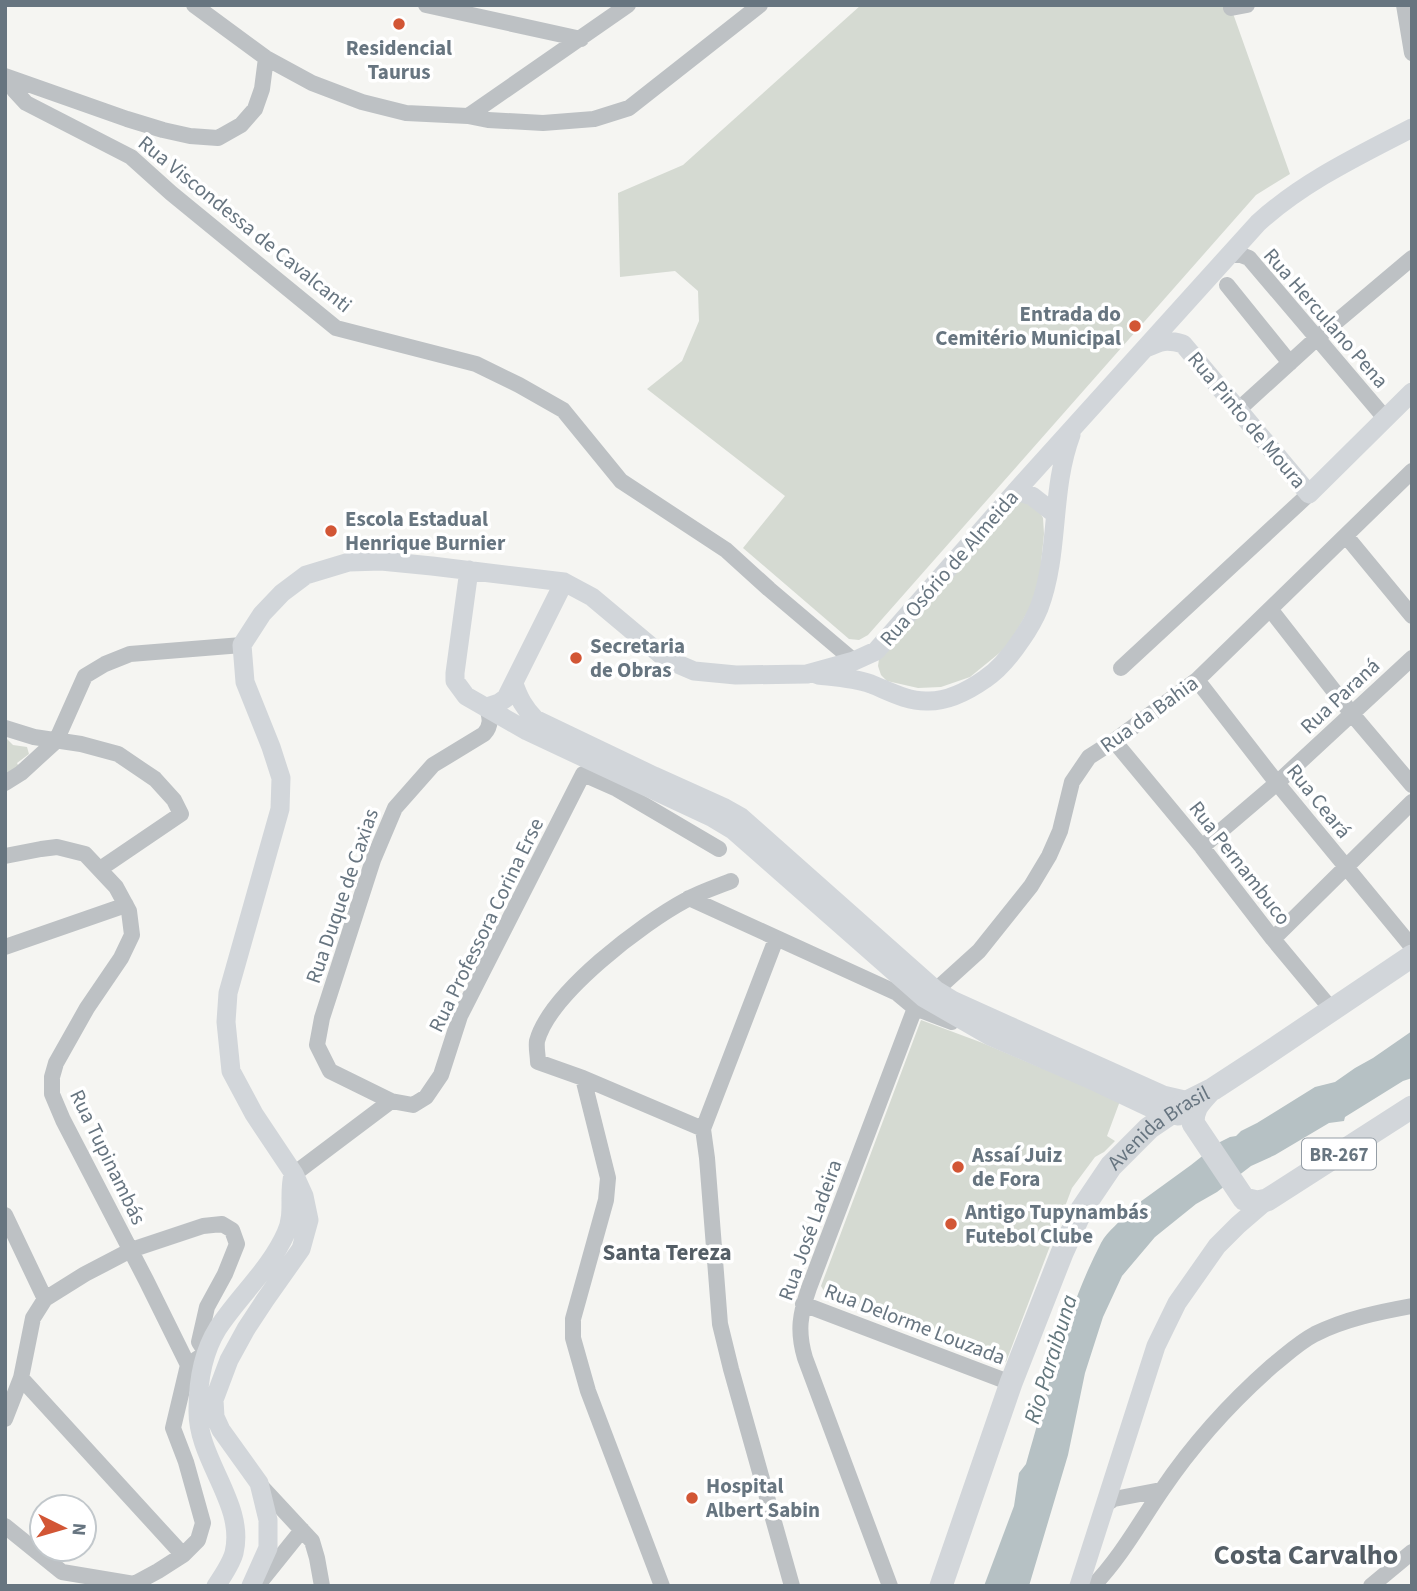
<svg xmlns="http://www.w3.org/2000/svg" width="1417" height="1591" font-family="'Source Sans 3',sans-serif">
<rect width="100%" height="100%" fill="#f5f5f2"/>
<path fill="#d5dad2" d="M 861,5 L 1230,5 L 1290,174 L 1256,195 L 868,635 L 859,640 L 849,639 L 743,548 L 785,496 L 647,389 L 682,361 L 699,321 L 698,291 L 675,271 L 620,277 L 618,193 L 683,165 Z
M 1020,500 L 1035,503 L 1043,518 L 1044,534 L 1040,574 L 1033,602 L 1008,646 L 970,677 L 941,687 L 918,688 L 887,681 L 881,675 L 878,666 L 879,659 Z
M 5,737 L 13,745 L 27,747 L 29,754 L 17,763 L 20,769 L 5,778 Z
M 921,1020 L 980,1042 L 1120,1101 L 1107,1136 L 1115,1141 L 1104,1152 L 1095,1157 L 1072,1188 L 1006,1362 L 827,1296 L 821,1286 Z"/>
<path fill="#b6c1c4" d="M 1412,1031 L 1412,1078 L 1403,1081 L 1345,1117 L 1344,1121 L 1329,1123 L 1275,1155 L 1251,1166 L 1217,1192 L 1196,1204 L 1155,1237 L 1122,1276 L 1103,1317 L 1085,1373 L 1068,1455 L 1029,1586 L 984,1586 L 1014,1506 L 1019,1473 L 1026,1464 C 1048,1390 1065,1312 1101,1243 C 1108,1230 1121,1222 1129,1210 L 1191,1165 L 1220,1142 L 1230,1137 L 1236,1136 L 1241,1131 L 1257,1123 L 1315,1087 L 1335,1082 L 1355,1068 L 1373,1058 Z"/>
<g fill="none" stroke-linecap="round" stroke-linejoin="round">
<path stroke="#bdc1c4" stroke-width="16" d="M 194,5 L 266,58 L 312,83 L 362,102 L 406,113 L 468,116 L 488,120 L 543,123 L 594,119 L 629,108 L 760,5
M 426,5 L 581,39
M 1404,5 L 1412,53
M 1231,8 L 1247,5
M 5,76 L 127,119 L 163,130 L 190,136 L 218,138 L 241,125 L 255,109 L 262,89 L 266,58
M 7,77 L 14,90 L 26,103 L 131,157 L 171,193 L 336,328 L 476,364 L 519,385 L 563,410 L 621,481 L 726,550 L 769,589 L 854,661
M 468,116 L 628,5
M 1230,255 L 1241,255 L 1249,258 L 1385,418
M 1227,285 L 1290,363
M 1238,410 L 1317,338 L 1412,258
M 1346,536 L 1412,616
M 1270,609 L 1352,714 L 1412,785
M 1121,668 L 1309,494
M 1197,680 L 1277,783 L 1412,947
M 487,707 C 490,718 492,725 484,734 L 433,765 L 395,808 L 373,860 L 322,1018 L 317,1045 L 330,1071 L 391,1101 L 413,1105 L 426,1097 L 441,1075 L 460,1016 L 583,774 L 617,789 L 719,849
M 5,728 L 34,737 L 81,744 L 118,754 L 155,779 L 174,800 L 181,814 L 100,869
M 1114,741 L 1202,847 L 1273,939 L 1332,1010
M 5,783 L 21,773 L 56,741 L 85,676 L 105,664 L 130,654 L 242,645
M 1202,847 L 1277,783 L 1412,658
M 5,856 L 41,849 L 57,847 L 85,854 L 116,887 L 129,911 L 132,935 L 121,958 L 87,1008 L 56,1063 L 52,1077 L 52,1094 L 63,1120 L 146,1280 L 188,1365 L 206,1353 L 199,1342 L 207,1307 L 225,1274 L 237,1244 L 232,1230 L 222,1224 L 203,1226 L 131,1250 L 85,1274 L 45,1299 L 33,1318 L 21,1378 L 5,1419
M 689,898 L 897,993 L 915,1008 L 952,1022
M 776,939 L 703,1129 L 707,1158 L 720,1324 L 731,1369 L 792,1586
M 1273,939 L 1412,802
M 5,947 L 126,905
M 936,990 L 979,951 L 1031,886 L 1049,856 L 1060,831 L 1072,782 L 1089,757 L 1114,741 L 1197,680 L 1412,471
M 583,1078 L 608,1178 L 606,1200 L 573,1319 L 573,1338 L 588,1391 L 662,1586
M 703,1129 L 583,1078 L 538,1062 C 538,1056 536,1048 537,1041 C 550,993 643,923 686,900 C 700,892 716,887 731,881
M 294,1174 L 391,1101
M 5,1215 L 45,1299
M 803,1304 L 1011,1383
M 21,1378 L 183,1555
M 259,1484 L 312,1541 L 317,1558 L 322,1586
M 1106,1504 L 1114,1499 L 1161,1490
M 5,1526 L 62,1572 L 134,1584 L 158,1571 L 183,1555 L 198,1540 L 203,1523 L 186,1462 L 173,1428 L 188,1365
M 257,1586 L 302,1530
M 890,1586 L 805,1358 C 797,1331 800,1314 809,1288 L 915,1008
M 1093,1586 C 1121,1557 1140,1522 1162,1490 C 1193,1444 1230,1403 1272,1366 C 1286,1355 1298,1343 1315,1334 C 1345,1319 1379,1312 1412,1306
M 1371,1586 L 1412,1552"/>
<path stroke="#d2d6da" stroke-width="19" d="M 1146,348 C 1161,341 1166,339 1183,344 L 1309,494 L 1412,392
M 1016,491 L 1032,496 L 1055,514
M 469,570 L 455,673 L 455,681 L 466,696 L 527,731 L 713,818 L 733,830 L 924,998 L 990,1036 L 1087,1078 L 1159,1112 L 1178,1116
M 818,675 C 835,677 854,678 871,684 C 889,691 906,701 926,701 C 947,702 968,691 985,679 C 1000,669 1011,655 1021,640 C 1028,630 1034,620 1039,608 C 1060,553 1050,491 1071,435
M 514,684 C 519,698 524,708 535,719 L 654,776 L 725,808 L 741,817 L 936,990 L 954,1001 L 1163,1095 L 1189,1101
M 487,707 L 499,703 L 506,698 L 564,582
M 216,1586 C 222,1577 231,1564 234,1553 C 246,1504 197,1460 198,1410 C 198,1383 203,1352 218,1328 C 239,1296 270,1269 286,1233 C 295,1214 288,1194 293,1175
M 251,1586 L 268,1548 L 268,1520 L 259,1483 L 221,1430 L 215,1417 L 214,1400 L 229,1360 L 246,1329 L 265,1300 L 301,1249 L 309,1220 L 304,1196 L 294,1174 L 254,1114 L 231,1071 L 226,1022 L 228,993 L 280,809 L 281,778 L 271,747 L 245,682 L 242,645 L 262,614 L 282,593 L 306,575 L 349,562 L 381,561 L 432,566 L 564,582 L 592,597 L 666,659 L 694,671 L 736,675 L 807,674 L 854,661 L 876,651 L 1016,491 L 1258,223 C 1303,182 1358,156 1412,128
M 1079,1586 L 1156,1346 L 1177,1303 L 1217,1246 L 1238,1225 L 1267,1200"/>
<g stroke="#d2d6da" stroke-width="23">
<path d="M 1208,1093 C 1198,1104 1193,1109 1193,1123 L 1244,1199 L 1257,1202 L 1267,1200 L 1412,1107"/>
<path id="s1" d="M 941,1586 L 1011,1383 L 1062,1253 L 1082,1209 L 1111,1166 L 1149,1128 L 1189,1101 L 1213,1089 L 1259,1059 L 1412,956"/>
</g>
</g>
<g fill="#d25635" stroke="#fff" stroke-width="2.5">
<circle cx="399" cy="24" r="7"/>
<circle cx="1135" cy="326" r="7"/>
<circle cx="331" cy="531" r="7"/>
<circle cx="576" cy="658" r="7"/>
<circle cx="958" cy="1167" r="7"/>
<circle cx="951" cy="1224" r="7"/>
<circle cx="692" cy="1498" r="7"/>
</g>
<g text-anchor="middle" stroke-width="7" stroke-linejoin="round" paint-order="stroke">
<rect fill="#fff" stroke="#959ea6" stroke-width="2" x="1302" y="1138.5" width="74" height="31" rx="5"/>
<g font-size="19" font-weight="bold" fill="#677580">
<text x="1339" y="1161">BR-267</text>
</g>
<g font-size="21" font-weight="bold" fill="#677580" stroke="#fff" text-anchor="start">
<text x="399" y="55" text-anchor="middle">Residencial<tspan x="399" dy="24">Taurus</tspan></text>
<text x="1121" y="321" text-anchor="end">Entrada do<tspan x="1121" dy="24">Cemitério Municipal</tspan></text>
<text x="345" y="526">Escola Estadual<tspan x="345" dy="24">Henrique Burnier</tspan></text>
<text x="590" y="653">Secretaria<tspan x="590" dy="24">de Obras</tspan></text>
<text x="972" y="1162">Assaí Juiz<tspan x="972" dy="24">de Fora</tspan></text>
<text x="965" y="1219">Antigo Tupynambás<tspan x="965" dy="24">Futebol Clube</tspan></text>
<text x="706" y="1493">Hospital<tspan x="706" dy="24">Albert Sabin</tspan></text>
</g>
<g font-size="21" fill="#677580" stroke="#fff">
<text transform="translate(245 224) rotate(39)" y="7">Rua Viscondessa de Cavalcanti</text>
<text transform="translate(1326 318) rotate(49)" y="7">Rua Herculano Pena</text>
<text transform="translate(1247 420) rotate(50)" y="7">Rua Pinto de Moura</text>
<text transform="translate(949 568) rotate(-49)" y="7">Rua Osório de Almeida</text>
<text transform="translate(1340 696) rotate(-43)" y="7">Rua Paraná</text>
<text transform="translate(1149 714) rotate(-36)" y="7">Rua da Bahia</text>
<text transform="translate(1319 801) rotate(51)" y="7">Rua Ceará</text>
<text transform="translate(1240 863) rotate(52)" y="7">Rua Pernambuco</text>
<text transform="translate(342 896) rotate(-71)" y="7">Rua Duque de Caxias</text>
<text transform="translate(486 925) rotate(-64)" y="7">Rua Professora Corina Erse</text>
<text dy="7" stroke="none"><textPath href="#s1" startOffset="516">Avenida Brasil</textPath></text>
<text transform="translate(108 1157) rotate(64)" y="7">Rua Tupinambás</text>
<text transform="translate(810 1230) rotate(-70)" y="7">Rua José Ladeira</text>
<text transform="translate(915 1324) rotate(21)" y="7">Rua Delorme Louzada</text>
</g>
<g font-size="23" font-weight="bold" fill="#545e66" stroke="#fff">
<text x="667" y="1260">Santa Tereza</text>
</g>
<g font-size="23" font-style="italic" fill="#63777d" stroke="#fff">
<text transform="translate(1050 1359) rotate(-73)" y="8">Rio Paraibuna</text>
</g>
<g font-size="28" font-weight="bold" fill="#545e66" stroke="#fff">
<text x="1306" y="1564">Costa Carvalho</text>
</g>
</g>
<rect width="1417" height="1591" fill="none" stroke="#677580" stroke-width="14"/>
<g transform="translate(63 1528) rotate(95)"><circle r="33" fill="#ffffff" stroke="#c2c8cc" stroke-width="2"/>
<path d="M0-5L12 26L0 18L-12 26Z" fill="#d25635"/>
<text y="-10" font-size="19" font-weight="bold" text-anchor="middle" fill="#677580">N</text>
</g>
</svg>
